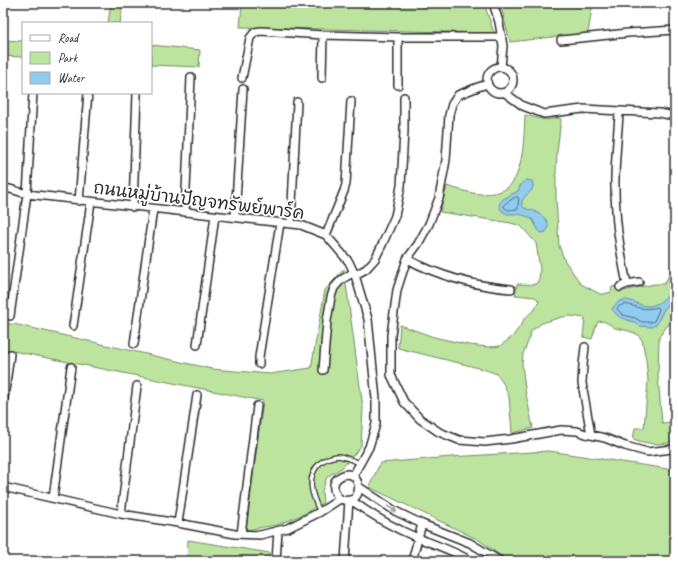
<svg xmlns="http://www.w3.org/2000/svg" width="678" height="564" font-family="Caveat,'Playpen Sans Thai',sans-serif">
<rect width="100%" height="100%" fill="#fff"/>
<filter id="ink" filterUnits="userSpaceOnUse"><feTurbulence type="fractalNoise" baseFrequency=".025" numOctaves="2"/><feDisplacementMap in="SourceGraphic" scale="8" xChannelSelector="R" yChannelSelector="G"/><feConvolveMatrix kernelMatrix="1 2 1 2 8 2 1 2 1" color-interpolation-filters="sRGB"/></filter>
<g filter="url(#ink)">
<path fill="#bce49f" stroke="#748865" d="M 111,3 L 123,3 L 120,23 L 108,23 Z
M 242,3 L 484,3 L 494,33 L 240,27 Z
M 500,3 L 593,3 L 588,33 L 510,42 Z
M 3,40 L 23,41 L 23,57 L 3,56 Z
M 151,45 L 200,50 L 199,67 L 151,65 Z
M 525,115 L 546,120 L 558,118 L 561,119 L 557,152 L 556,172 L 556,198 L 559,246 L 565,261 L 581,284 L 600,294 L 604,294 L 611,292 L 612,287 L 616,286 L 619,292 L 654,284 L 664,284 L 668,277 L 675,261 L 675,319 L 671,321 L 659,337 L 658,377 L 662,423 L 674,422 L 675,441 C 660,446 647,444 633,439 L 635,428 L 644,428 L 648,380 L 646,360 L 642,340 L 637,334 L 629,331 L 615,328 L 609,324 L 603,321 L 598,322 L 596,326 L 592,339 L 583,337 L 585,318 L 570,316 L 562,317 L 542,323 L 531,331 L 530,337 L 523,354 L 522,364 L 525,389 L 533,428 L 512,433 L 509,397 L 504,385 L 497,374 L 486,370 L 471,366 L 398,348 L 400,325 L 434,337 L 469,345 L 489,347 L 500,346 L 512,337 L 522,324 L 524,319 L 535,309 L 539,301 L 535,297 L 515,295 L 517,284 C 524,284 530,285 536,284 L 539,279 L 540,269 L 536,243 L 521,226 L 511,223 L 440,212 L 447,186 C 457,189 469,193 480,194 C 489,194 500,193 507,188 C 524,176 524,134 525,115 Z
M 344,269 L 363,408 L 361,446 L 343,467 L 327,477 L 322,491 L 323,503 L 304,514 L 277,525 L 246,530 L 263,401 L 3,349 L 3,323 L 18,325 L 212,369 L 270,374 L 311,368 L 325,290 Z
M 549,451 L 675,470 L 675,561 L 508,561 L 479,540 L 369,487 L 380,463 L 451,457 Z
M 188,540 L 270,553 L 269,561 L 187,561 Z"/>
<path fill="#91cbf0" stroke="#688ba1" d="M 421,3 L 462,3 L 463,6 L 421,7 Z
M 526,180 L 532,181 L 533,185 C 533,187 532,190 531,191 C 528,194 521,199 522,204 C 522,210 531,209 534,211 C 544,216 552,222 546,232 L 540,233 L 532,219 L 526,216 L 518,214 L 507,214 L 502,211 L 499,206 L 500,203 L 503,199 L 518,191 L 521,184 Z
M 675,287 L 675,296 L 663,311 L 657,324 L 652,327 L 640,326 L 634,322 L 621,318 L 617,315 L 612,309 C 624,290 635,307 650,306 C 661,304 668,295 675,287 Z"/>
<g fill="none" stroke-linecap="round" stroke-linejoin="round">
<path stroke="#546b7a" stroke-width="1" d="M 516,197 L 518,197 L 519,199 L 518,203 L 518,209 L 508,210 L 504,207 L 504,205 L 506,203 Z
M 625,304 C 639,307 642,311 658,307 L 659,310 L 654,321 L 651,322 L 642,322 L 635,318 L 623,315 L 617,309 L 618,307 Z"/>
<g stroke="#2b2b2b" stroke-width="6">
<path id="service" d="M 320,512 C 312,496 305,477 320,463 C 325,459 330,457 337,456 C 344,456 353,461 360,463"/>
</g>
<g stroke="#2b2b2b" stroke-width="10">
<path id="minor" d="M 493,3 L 499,22 L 503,46 L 501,67
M 561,40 L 628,33 L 675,30
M487 80a13 13 0 1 1 26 0a13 13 0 1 1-26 0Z
M 242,78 L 250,38 L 255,32 L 261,31 L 323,35 L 398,37 L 502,37
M 322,78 L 323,35
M 487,84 L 478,87 L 458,95 L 452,104 L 449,115 L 446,160 L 439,198 L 429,224 L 418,244 L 407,259 L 397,290 L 391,335 L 391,375 L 404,402 L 420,419 L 439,432 L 459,440 L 485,442 L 511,439 L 561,430 L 577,431 L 586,434 L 605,438 L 625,446 L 647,452 L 673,449 L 675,448
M 398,85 L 398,37
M 505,93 L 523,106 L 544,114 L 583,109 L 659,113 L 675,116
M 620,111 L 619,114 C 617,146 613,178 616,210 C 617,235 622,260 627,284
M 3,187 L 27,194 L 301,225 L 326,235 L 349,262 L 355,275 L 368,319 L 376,399 L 376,424 L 369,447 L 353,476
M 79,201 L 88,93
M 133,207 L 137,93
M 185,212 L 191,77
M 235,217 L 243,89
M 291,224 L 297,102
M 326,235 L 344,191 L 346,184 L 351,101
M 407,259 C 439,276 475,286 511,289
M 355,275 L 366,269 L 375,259 L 382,245 L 395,216 L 401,186 L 404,131 L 404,97
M 620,287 L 627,284 L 639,282
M 10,316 L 27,194 L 33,93
M 73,326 L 91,202
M 134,344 L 153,209
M 197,345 L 215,216
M 585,347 L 583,365 L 582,383 L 591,435
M 259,364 L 259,357 L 280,223
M 323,370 L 327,321 L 331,297 L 334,288 L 341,280 L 354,272
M 3,406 L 10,354
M 3,487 L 121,514 L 178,523 L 235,534 L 260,535 L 288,528 L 320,512 L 340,499 C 367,509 362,465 341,476 C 331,481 332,492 340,499
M 359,487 L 395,511 L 422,524 L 470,543 L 500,561
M 53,498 L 71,367
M 351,500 C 371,515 394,528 418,538 C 436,545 454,551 471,561
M 121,514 L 137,386
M 178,523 L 197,395
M 241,534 L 257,406
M 276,561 L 278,531
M 345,561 L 349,500
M 412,561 L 422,524"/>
</g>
<use href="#service" stroke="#fff" stroke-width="3.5"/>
<use href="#minor" stroke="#fff" stroke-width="7"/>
</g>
<defs><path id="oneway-solid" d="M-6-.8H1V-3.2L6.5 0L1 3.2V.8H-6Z"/></defs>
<use fill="#a0a0a0" href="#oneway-solid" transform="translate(392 509) rotate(31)"/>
</g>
<g text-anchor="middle" stroke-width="3.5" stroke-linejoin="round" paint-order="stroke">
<g font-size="17" fill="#2b2b2b" stroke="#fff">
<text transform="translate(199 200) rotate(7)" y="6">ถนนหมู่บ้านปัญจทรัพย์พาร์ค</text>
</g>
</g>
<rect width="678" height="564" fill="none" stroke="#fff" stroke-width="16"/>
<rect x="8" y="8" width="662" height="548" fill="none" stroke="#2b2b2b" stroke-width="1.5" filter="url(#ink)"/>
<rect x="22" y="22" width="130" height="72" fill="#ffffff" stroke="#aaaaaa"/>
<rect x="30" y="35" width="20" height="6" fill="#ffffff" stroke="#aaaaaa"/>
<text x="58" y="42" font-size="12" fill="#2b2b2b">Road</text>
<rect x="30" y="52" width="20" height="12" fill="#bce49f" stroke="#aaaaaa"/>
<text x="58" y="62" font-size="12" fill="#2b2b2b">Park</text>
<rect x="30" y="72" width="20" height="12" fill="#91cbf0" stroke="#aaaaaa"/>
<text x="58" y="82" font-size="12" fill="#2b2b2b">Water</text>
</svg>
